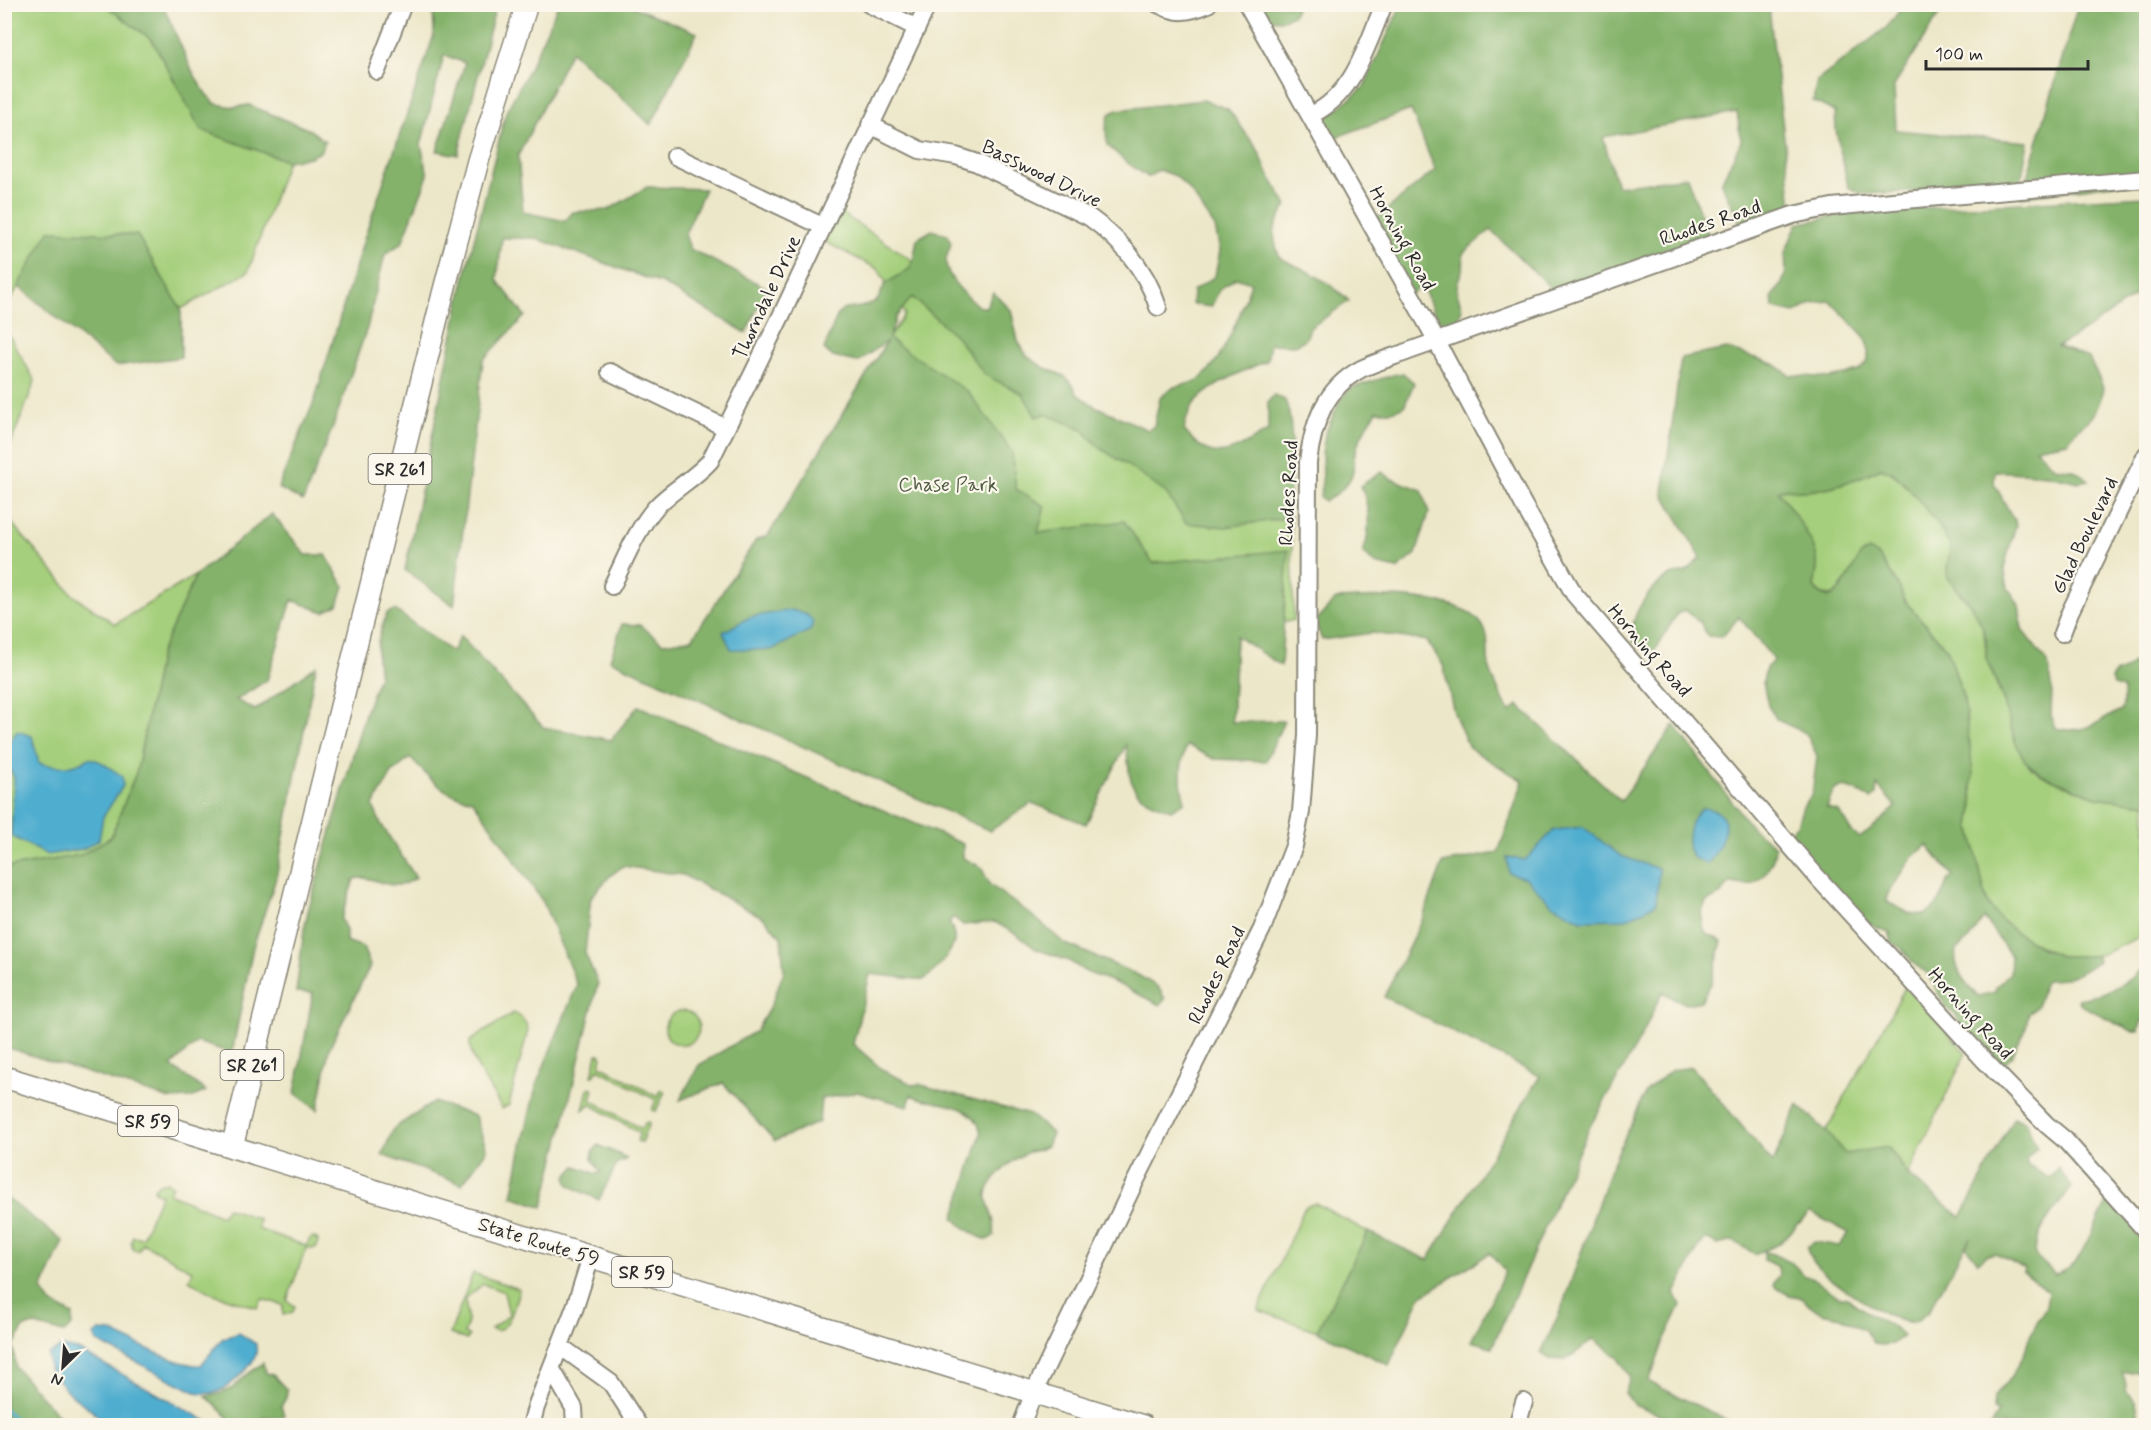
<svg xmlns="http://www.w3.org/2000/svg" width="2151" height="1430" font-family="Mynerve,sans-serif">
<rect width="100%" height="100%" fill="#fbf7ec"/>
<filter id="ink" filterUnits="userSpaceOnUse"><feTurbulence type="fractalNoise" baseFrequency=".0167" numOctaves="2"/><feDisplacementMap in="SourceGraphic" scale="12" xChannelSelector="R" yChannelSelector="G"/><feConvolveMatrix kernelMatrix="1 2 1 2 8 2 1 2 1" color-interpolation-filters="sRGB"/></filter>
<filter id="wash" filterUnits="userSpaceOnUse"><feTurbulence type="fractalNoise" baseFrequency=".008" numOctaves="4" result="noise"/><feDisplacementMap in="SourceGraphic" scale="24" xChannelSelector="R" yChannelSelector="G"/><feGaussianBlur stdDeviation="1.35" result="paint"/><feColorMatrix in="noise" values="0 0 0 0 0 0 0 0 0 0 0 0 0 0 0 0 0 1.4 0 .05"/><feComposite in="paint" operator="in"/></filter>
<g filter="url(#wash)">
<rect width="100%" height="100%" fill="#ede7c9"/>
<path fill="#a5cf7b" stroke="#687d53" stroke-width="1.5" d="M 5,5 L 105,5 L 152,40 L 201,130 L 287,161 L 248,272 L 181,309 L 137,235 L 49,231 L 5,310 Z
M 840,212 L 934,275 L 1058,414 L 1212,513 L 1291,516 L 1294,620 L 1236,635 L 1232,723 L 1214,759 L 1138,719 L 888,339 L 905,314 L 878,269 L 823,241 Z
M 5,328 L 35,381 L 5,459 Z
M 1881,468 C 1900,472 1943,526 1950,545 C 1953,554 1946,564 1947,572 C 1950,584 1960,594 1968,602 C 1983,618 1986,637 1986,658 L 2030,767 L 2062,784 L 2096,797 L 2146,804 L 2146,870 L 2141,893 L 2140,932 L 2137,938 L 2103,954 L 2091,956 L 2060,956 L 2027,940 L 2002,921 L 1989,906 L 1985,895 L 1970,825 L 1973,808 L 1970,743 L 1967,731 L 1964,700 L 1952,663 L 1948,650 L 1904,600 L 1893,576 L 1884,566 L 1879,556 L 1851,575 L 1834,595 C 1826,597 1819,595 1814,587 C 1815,578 1818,570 1817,560 C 1815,540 1790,508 1778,491 C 1787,486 1799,491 1810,490 C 1835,488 1858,479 1881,468 Z
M 4,514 L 73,595 L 115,624 L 196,575 L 160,654 L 137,770 L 111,837 L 81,855 L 5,868 Z
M 1906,986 L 1966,1053 L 1908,1175 L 1888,1147 L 1845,1154 L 1826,1131 Z
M665 1028a17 17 0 1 1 34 0a17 17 0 1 1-34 0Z
M 513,1013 C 521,1015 526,1022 528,1030 L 509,1105 L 502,1109 C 493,1092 469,1060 470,1041 Z
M 597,1054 L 600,1054 L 602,1057 L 600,1065 L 658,1097 L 661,1090 L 665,1091 L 656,1111 L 652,1110 L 656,1100 L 598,1069 L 594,1076 L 592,1076 Z
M 591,1087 L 594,1089 L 591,1100 L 642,1129 L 645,1123 L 648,1122 L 649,1124 L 641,1142 L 637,1141 L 640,1133 L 590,1104 L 583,1110 L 588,1089 Z
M 167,1182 L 172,1185 L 169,1193 L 221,1216 L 227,1208 L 259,1219 L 258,1229 L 306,1246 L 310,1239 L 313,1237 L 318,1240 L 317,1247 L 312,1249 L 306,1248 L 287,1301 L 295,1306 L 293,1312 L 283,1315 L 283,1305 L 262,1299 L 258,1308 L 211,1293 L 189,1280 L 193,1271 L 143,1243 L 138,1251 L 133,1249 L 131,1241 L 133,1236 L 142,1238 L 161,1194 L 154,1191 L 154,1188 L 159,1184 Z
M 1315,1203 L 1368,1232 L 1317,1331 L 1258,1310 L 1305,1207 Z
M 473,1273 L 519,1289 C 515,1303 512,1325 497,1331 L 491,1329 L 509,1315 L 504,1292 L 483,1284 L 465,1299 L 468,1322 L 464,1334 L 469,1336 L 467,1340 L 450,1334 Z"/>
<path fill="#84b26b" stroke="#586e4b" stroke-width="1.5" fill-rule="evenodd" d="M 105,5 L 163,5 L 192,71 L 206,94 L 216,104 L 234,107 L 249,105 L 310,130 L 325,141 L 320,152 L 310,157 L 287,161 L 201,130 L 152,40 Z
M 433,5 L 496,5 L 458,155 L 437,151 L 465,63 L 444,55 L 421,145 L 428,175 L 402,243 L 385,254 L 367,328 L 332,429 L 303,501 L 278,488 L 315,399 L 365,236 L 434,35 Z
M 558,5 L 629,5 L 697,33 L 651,125 L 571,51 L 518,156 L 523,212 L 565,221 L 573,212 L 608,210 L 647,187 L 705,189 L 685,234 L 690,249 L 767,288 L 746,333 L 663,284 L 535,238 L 502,238 L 497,280 L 525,316 L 483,360 L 454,606 L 405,570 L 463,284 L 506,112 L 530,67 Z
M 1259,5 L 1297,5 L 1293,15 L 1282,20 L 1268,19 Z
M 1401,5 L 1776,5 L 1769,7 L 1793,215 L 1745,233 L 1721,183 L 1741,141 L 1737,112 L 1603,137 L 1617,186 L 1687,177 L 1711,243 L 1560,297 L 1491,230 L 1463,253 C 1463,257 1464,263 1463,267 C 1461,276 1456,281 1457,290 C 1458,306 1467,303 1457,322 L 1444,323 L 1437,320 L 1422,285 L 1411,294 L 1371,223 L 1435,170 L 1411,110 L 1325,141 L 1317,126 L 1364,87 Z
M 1904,5 L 1945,5 L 1894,86 L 1896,130 L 2028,142 L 2020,186 L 1863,194 L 1848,187 L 1836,130 L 1835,112 L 1813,101 L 1817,81 L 1887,27 Z
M 2078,5 L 2146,5 L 2146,179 L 2021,197 Z
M 1203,100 L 1228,109 L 1258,150 L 1268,173 L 1287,206 C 1272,226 1271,235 1280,258 C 1306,270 1329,281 1349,301 L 1310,328 L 1306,339 L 1295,345 L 1270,344 L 1267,361 C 1248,368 1212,385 1197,400 C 1189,408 1186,419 1184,430 C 1213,468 1233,451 1268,431 L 1268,402 L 1274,395 L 1285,400 C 1295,424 1294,496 1282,519 L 1225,527 L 1186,523 L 1166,493 L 1127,465 L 1100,448 L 1081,428 L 1045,414 L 1036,417 L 1023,394 L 985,375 L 956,336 L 912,297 L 896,317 L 889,339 L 968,392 L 1012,452 L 1016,489 L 1045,506 L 1038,533 L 1124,521 L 1153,563 L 1288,550 L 1281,666 L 1236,636 L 1232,722 L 1284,721 L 1266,761 L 1214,759 L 1187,745 C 1179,764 1179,782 1185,802 L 1171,810 C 1126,794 1132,788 1126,745 L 1086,824 L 1032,803 L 990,831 L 610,660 L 622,624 L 640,625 L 663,643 L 692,639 L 756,540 L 768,536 L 887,341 L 858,362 L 833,357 L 824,349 L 838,314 L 844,309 L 861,307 L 877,301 L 885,284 L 908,270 L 913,261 L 917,239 L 932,230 L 947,235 L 951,243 C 950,249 946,256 946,261 C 946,279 967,296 979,307 L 986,307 L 993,292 L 1011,310 L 1018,341 L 1027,356 L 1043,367 L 1064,376 L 1073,385 L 1077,394 L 1095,406 L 1148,430 L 1154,426 L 1160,398 C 1164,394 1170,389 1175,387 C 1184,384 1193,384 1201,378 C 1224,360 1242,310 1251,283 L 1236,278 L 1220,289 L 1211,307 L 1192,304 L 1193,291 L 1215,276 L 1220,251 L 1215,227 L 1191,192 L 1176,176 L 1159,170 L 1148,177 L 1126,162 L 1107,145 L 1106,128 L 1109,114 L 1117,110 Z
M 2146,196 L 2146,289 C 2116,307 2089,331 2057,346 L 2089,358 L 2104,389 C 2101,398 2098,409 2092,417 C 2084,426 2073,430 2068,442 L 2035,448 L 2054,467 L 2074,470 L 2089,480 L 2079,482 L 2048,475 L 1995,471 L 1994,483 L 2016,524 L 2004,568 L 2008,588 L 2019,605 L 2022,630 L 2048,663 L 2052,685 L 2051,717 L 2055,728 C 2083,735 2096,723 2121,710 L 2123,706 L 2123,688 L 2114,685 L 2111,679 L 2114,674 L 2124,670 L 2140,658 L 2141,652 L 2139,641 L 2146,623 L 2146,804 L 2096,797 L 2042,775 L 2025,761 L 2015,742 L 2002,695 L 1986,658 L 1986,639 L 1982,626 L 1970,604 L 1948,578 L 1947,571 L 1950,546 L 1936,521 L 1905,484 L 1893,473 L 1881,468 C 1858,479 1832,489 1806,491 C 1796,492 1787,486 1778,491 C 1790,508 1815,540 1817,560 C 1818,570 1815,578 1814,587 C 1833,616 1851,572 1858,559 C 1860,554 1864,552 1869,550 L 1879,556 L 1900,588 L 1904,600 L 1948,650 L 1964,700 L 1973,774 L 1971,787 L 1973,808 L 1970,825 L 1985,895 L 1989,906 L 2002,921 L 2017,933 L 2043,949 L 2060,956 L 2097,956 L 2098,961 C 2079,974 2069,981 2046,980 L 2042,989 L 2037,1006 L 2029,1013 L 2025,1031 L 2011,1056 L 2000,1069 L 1962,1031 L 1956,1015 L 1947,1009 L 1927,973 L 1914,964 L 1901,948 L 1892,942 L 1889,932 L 1875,927 L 1850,908 L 1787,833 L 1797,825 L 1803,806 L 1812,795 L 1817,756 L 1806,733 L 1777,720 L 1768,706 L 1763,682 L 1766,668 L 1774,660 L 1739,617 L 1722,637 L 1708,636 L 1700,622 L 1685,610 L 1677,614 L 1655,650 L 1643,650 L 1632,640 C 1630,614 1648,589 1669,576 C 1675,572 1681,575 1687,571 C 1693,568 1695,561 1701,558 L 1663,493 L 1681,358 L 1727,349 L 1774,364 L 1790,375 L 1830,378 L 1859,371 L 1868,361 L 1868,348 L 1864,336 L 1830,301 L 1813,303 L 1795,313 L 1773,308 L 1772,296 L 1781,286 L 1786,272 L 1785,253 L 1797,224 L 1869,209 L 1949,207 ZM 1877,785 L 1896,807 L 1869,831 L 1859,838 L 1851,831 L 1839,811 L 1827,808 C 1829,803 1831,794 1835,790 C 1843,782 1863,794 1871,799 L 1876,795 ZM 1927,845 L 1953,876 C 1944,883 1945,889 1941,898 C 1938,905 1930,911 1924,915 L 1909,913 L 1887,902 L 1887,895 L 1912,858 ZM 1984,918 L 2011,956 L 2010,973 L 1996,987 L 1995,992 L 1978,996 C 1965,984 1953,968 1956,950 L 1969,939 Z
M 49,231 L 137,235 L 181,309 L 181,357 L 116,366 L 18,286 Z
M 1403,373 L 1414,383 L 1404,407 L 1391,411 L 1377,411 C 1368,423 1359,438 1355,453 C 1353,459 1354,465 1353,472 C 1350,483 1335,498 1324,501 L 1320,497 L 1323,474 L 1322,454 L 1325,434 L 1341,398 L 1351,388 L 1393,375 Z
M 1382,472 L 1392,479 L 1422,490 L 1429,513 L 1416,554 L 1397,569 L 1375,564 L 1363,552 C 1371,534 1370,502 1360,486 Z
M 272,514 L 306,555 L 326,555 L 344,586 L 338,605 L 324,612 L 292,600 L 267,680 L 236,700 L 255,710 L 316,666 L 276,878 L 253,947 L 232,1053 L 197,1042 L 171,1066 L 206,1091 L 191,1098 L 170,1099 L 5,1047 L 5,868 L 81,855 L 111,837 L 137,770 L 160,654 L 196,575 Z
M 1387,597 C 1416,598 1476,600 1486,633 C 1489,643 1487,655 1489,666 C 1492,677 1503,702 1510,712 L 1518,705 L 1621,801 L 1674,725 L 1752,828 L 1775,846 C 1775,862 1763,884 1745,885 C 1740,885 1735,883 1730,883 L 1720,895 L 1706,902 L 1701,913 L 1704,930 L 1707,934 L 1722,941 L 1711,984 L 1701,1001 L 1686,1004 L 1662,992 L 1641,1037 L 1588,1130 L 1492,1347 L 1471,1341 L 1505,1271 L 1490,1253 L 1420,1297 L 1389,1365 L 1317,1331 L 1368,1232 L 1428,1260 L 1540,1076 L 1384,997 L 1422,920 L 1443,863 L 1498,853 L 1523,781 L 1469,748 L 1454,713 L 1443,665 L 1427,641 L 1372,633 L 1322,640 L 1315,622 L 1336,599 Z
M 395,610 L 452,652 L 460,636 L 543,727 L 611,740 L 638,706 L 963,844 L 963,858 L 981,867 L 990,885 L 1034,917 L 1064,943 L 1138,975 L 1158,987 L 1165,999 L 1160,1005 L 1116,983 L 1086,972 L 1069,961 L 1036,949 L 1016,934 L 995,922 L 963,925 L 953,917 L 949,923 C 953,929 955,934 954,942 C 952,952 933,975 923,980 L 870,974 L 853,1044 L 884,1071 L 914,1085 L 918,1084 L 1030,1115 L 1052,1133 L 1047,1146 C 1041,1149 1036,1151 1029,1152 C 1015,1156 984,1183 987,1199 C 990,1216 996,1216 994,1236 L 987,1240 C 973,1235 964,1229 954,1218 L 981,1133 C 974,1099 935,1107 911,1095 L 908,1106 L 857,1092 L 821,1099 L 819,1122 L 775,1141 L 723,1083 L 680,1100 L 699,1065 L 756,1031 L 772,1003 L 784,971 L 781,937 L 764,918 L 683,875 L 623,866 L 610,876 L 591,897 L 585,953 L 598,983 L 543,1207 L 512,1196 L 523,1141 L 537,1083 L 577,985 L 543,902 L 472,799 C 444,797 429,777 410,758 L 392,773 L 373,806 L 381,824 L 416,878 C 412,880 407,883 403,884 C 386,889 370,874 354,879 L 341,919 L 346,930 L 346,941 L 363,947 L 370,966 L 329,1049 L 318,1110 L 295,1093 L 313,993 L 296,992 L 304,930 L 308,911 L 365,713 L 379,675 C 374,648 378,638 387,613 Z
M 2146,964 L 2146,1019 L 2141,1022 L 2139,1031 L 2132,1031 L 2081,1005 L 2078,999 C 2102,996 2131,983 2146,964 Z
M 1692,1067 L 1773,1163 L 1798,1105 L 1826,1131 L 1845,1154 L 1888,1147 L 1908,1175 L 1961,1217 L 2014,1117 L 2026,1123 L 2037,1148 L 2026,1159 L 2028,1166 L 2049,1178 L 2054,1175 L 2058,1168 L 2072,1187 C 2058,1207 2035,1229 2035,1255 L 2055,1274 L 2068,1268 L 2079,1257 L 2109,1199 L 2146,1239 L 2146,1370 L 2122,1373 L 2127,1384 L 2126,1391 C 2136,1399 2139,1406 2138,1419 L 2124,1425 L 1991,1425 L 1998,1412 L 1993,1410 L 1994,1397 L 2011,1377 L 2024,1355 L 2030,1335 L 2046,1306 L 2048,1292 L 2023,1272 L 2024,1268 L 1995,1253 L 1988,1255 L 1978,1262 L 1966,1247 L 1970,1238 L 1928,1312 L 1915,1322 C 1909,1322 1902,1322 1897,1319 C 1875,1309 1808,1272 1807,1247 L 1815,1242 L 1839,1246 L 1849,1233 L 1810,1212 L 1779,1244 L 1755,1254 L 1733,1241 L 1717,1245 L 1706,1239 L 1700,1245 L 1675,1293 L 1681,1305 L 1663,1343 L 1649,1382 L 1737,1425 L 1690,1425 L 1636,1406 L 1625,1394 L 1630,1376 L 1617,1357 L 1594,1339 L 1566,1360 L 1550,1359 L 1541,1353 L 1562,1307 L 1609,1172 L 1646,1091 L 1672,1070 Z
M 434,1102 L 475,1116 L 487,1150 L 462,1184 L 382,1155 L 394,1128 Z
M 598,1145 L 627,1158 L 624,1161 L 618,1162 L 599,1200 C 589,1194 577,1191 568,1184 L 567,1176 L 576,1166 L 597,1174 L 601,1172 L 592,1159 L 593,1152 Z
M 4,1196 L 63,1241 L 42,1290 L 51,1303 L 73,1315 L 72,1326 L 64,1333 L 35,1325 L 24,1327 L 13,1347 L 16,1368 L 67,1425 L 5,1425 Z
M 1764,1252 L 1773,1254 L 1792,1263 L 1805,1276 L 1811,1277 L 1839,1297 L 1847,1297 C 1863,1314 1886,1319 1903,1335 L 1893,1344 L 1879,1345 L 1873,1343 L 1865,1330 L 1841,1317 L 1821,1313 L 1799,1297 L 1789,1295 L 1776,1288 L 1773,1284 L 1779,1275 L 1778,1267 L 1764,1260 Z
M 263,1363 L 266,1373 L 273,1375 L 287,1390 L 286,1398 L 281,1406 L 284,1415 L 278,1418 L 265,1416 L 259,1422 L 250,1421 L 231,1425 L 227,1417 L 206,1396 L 219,1394 L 233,1388 L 245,1376 Z"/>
<path fill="#50adcf" stroke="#3e6c7d" stroke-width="1.5" d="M 792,610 L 807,615 L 813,621 L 811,630 L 771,650 L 731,649 L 723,632 L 750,617 Z
M 17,731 L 32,736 L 39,763 C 61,768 70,768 90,758 L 101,762 L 122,776 L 123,786 L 103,817 L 99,840 L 83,849 L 47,855 L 11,836 L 14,778 L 5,760 L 5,748 Z
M 1703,808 C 1728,811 1729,824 1720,844 C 1716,852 1713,858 1707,864 C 1702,862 1696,860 1693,857 C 1683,846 1689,813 1703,808 Z
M 1583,827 L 1621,856 L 1659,869 L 1656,904 L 1626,919 L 1581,920 L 1553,905 L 1525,878 L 1509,873 L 1507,857 L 1525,860 L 1554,830 Z
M 100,1331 L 112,1332 C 132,1341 182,1368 201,1365 L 222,1339 L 239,1333 L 256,1344 C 256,1347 257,1351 256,1354 C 253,1366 227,1390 214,1393 C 208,1394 201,1393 195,1392 L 97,1342 L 94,1335 Z
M 62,1347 L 78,1350 L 214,1425 L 109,1425 L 66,1390 L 49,1369 L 48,1354 Z"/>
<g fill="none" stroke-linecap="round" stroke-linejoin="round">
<path stroke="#50adcf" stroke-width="3" d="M 4,1409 L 24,1426"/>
</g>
</g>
<g filter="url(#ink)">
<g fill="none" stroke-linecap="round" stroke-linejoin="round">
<g stroke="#8c897a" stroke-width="20">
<path id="minor" d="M 869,4 L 917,28
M 1158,4 C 1178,14 1187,13 1208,4
M 1247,4 L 1429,327 L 1523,504 L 1574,594 L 1818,878 L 1985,1061 L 2047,1125 L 2065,1140 L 2146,1231
M 377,71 L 403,4
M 1311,115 C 1354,95 1367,45 1384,4
M 870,125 L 920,150 L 956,156 L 977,163 L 1089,217 C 1121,240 1146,269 1158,307
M 675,156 L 822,226
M 610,372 L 726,428
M 612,586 C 625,560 636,530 656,507 C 672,490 694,479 710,461 L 782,314 L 928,4
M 2062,633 L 2070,612 L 2146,455
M 560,1346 L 611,1383 L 639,1426
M 551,1368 L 574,1408 L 575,1426
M 531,1426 L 536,1407 L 575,1307 L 591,1257
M 1021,1426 L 1034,1392 L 1131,1190 L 1262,929 L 1294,846 L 1301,812 L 1307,735 L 1308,462 C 1313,424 1324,389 1361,369 C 1376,362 1393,357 1409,351 L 1793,215 L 1832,207 L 1893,201 L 2146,179
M 1517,1426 L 1524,1402"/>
</g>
<g stroke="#8c897a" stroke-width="24">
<path id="major" d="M 4,1077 L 1143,1426
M 232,1147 L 443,294 L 478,161 L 527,4"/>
</g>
<use href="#minor" stroke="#fff" stroke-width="16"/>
<use href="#major" stroke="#fff" stroke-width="21"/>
</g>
</g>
<g text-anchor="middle" stroke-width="4.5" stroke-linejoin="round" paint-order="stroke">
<g fill="#fbf7ec" stroke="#696865" stroke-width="1.5">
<rect x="368.5" y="454" width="63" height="30" rx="4.5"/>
<rect x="220.5" y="1050" width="63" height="30" rx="4.5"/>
<rect x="118" y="1106" width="60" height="30" rx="4.5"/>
<rect x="612" y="1257" width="60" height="30" rx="4.5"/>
</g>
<g font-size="18" font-weight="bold" fill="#2b2b2b">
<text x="400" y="475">SR 261</text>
<text x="252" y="1071">SR 261</text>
<text x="148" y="1127">SR 59</text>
<text x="642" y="1278">SR 59</text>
</g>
<g font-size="20" fill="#2b2b2b" stroke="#fbf7ec">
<text transform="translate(1042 173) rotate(26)" y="7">Basswood Drive</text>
<text transform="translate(1710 222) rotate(-19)" y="7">Rhodes Road</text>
<text transform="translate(1403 238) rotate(61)" y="7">Horning Road</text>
<text transform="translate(766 297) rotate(-65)" y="7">Thorndale Drive</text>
<text transform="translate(1288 493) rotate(-87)" y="7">Rhodes Road</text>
<text transform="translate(2084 535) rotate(-64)" y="7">Glad Boulevard</text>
<text transform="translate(1650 650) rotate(49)" y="7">Horning Road</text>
<text transform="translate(1216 975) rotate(-64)" y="7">Rhodes Road</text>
<text transform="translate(1971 1013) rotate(48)" y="7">Horning Road</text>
<text transform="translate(539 1241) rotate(17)" y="7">State Route 59</text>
</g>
<g font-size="20" fill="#505c43" stroke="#fbf7ec">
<text x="948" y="491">Chase Park</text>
</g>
</g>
<rect width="2151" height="1430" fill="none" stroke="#fbf7ec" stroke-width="24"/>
<g transform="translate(63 1367) rotate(205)" stroke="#fbf7ec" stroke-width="4.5" paint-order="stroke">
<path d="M0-4.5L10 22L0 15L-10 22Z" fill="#2b2b2b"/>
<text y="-9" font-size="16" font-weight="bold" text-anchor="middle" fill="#2b2b2b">N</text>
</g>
<path d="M1926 60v9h162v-9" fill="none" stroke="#2b2b2b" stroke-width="3"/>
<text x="1935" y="60" font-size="18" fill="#2b2b2b" stroke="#fbf7ec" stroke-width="4.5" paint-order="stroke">100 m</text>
</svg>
